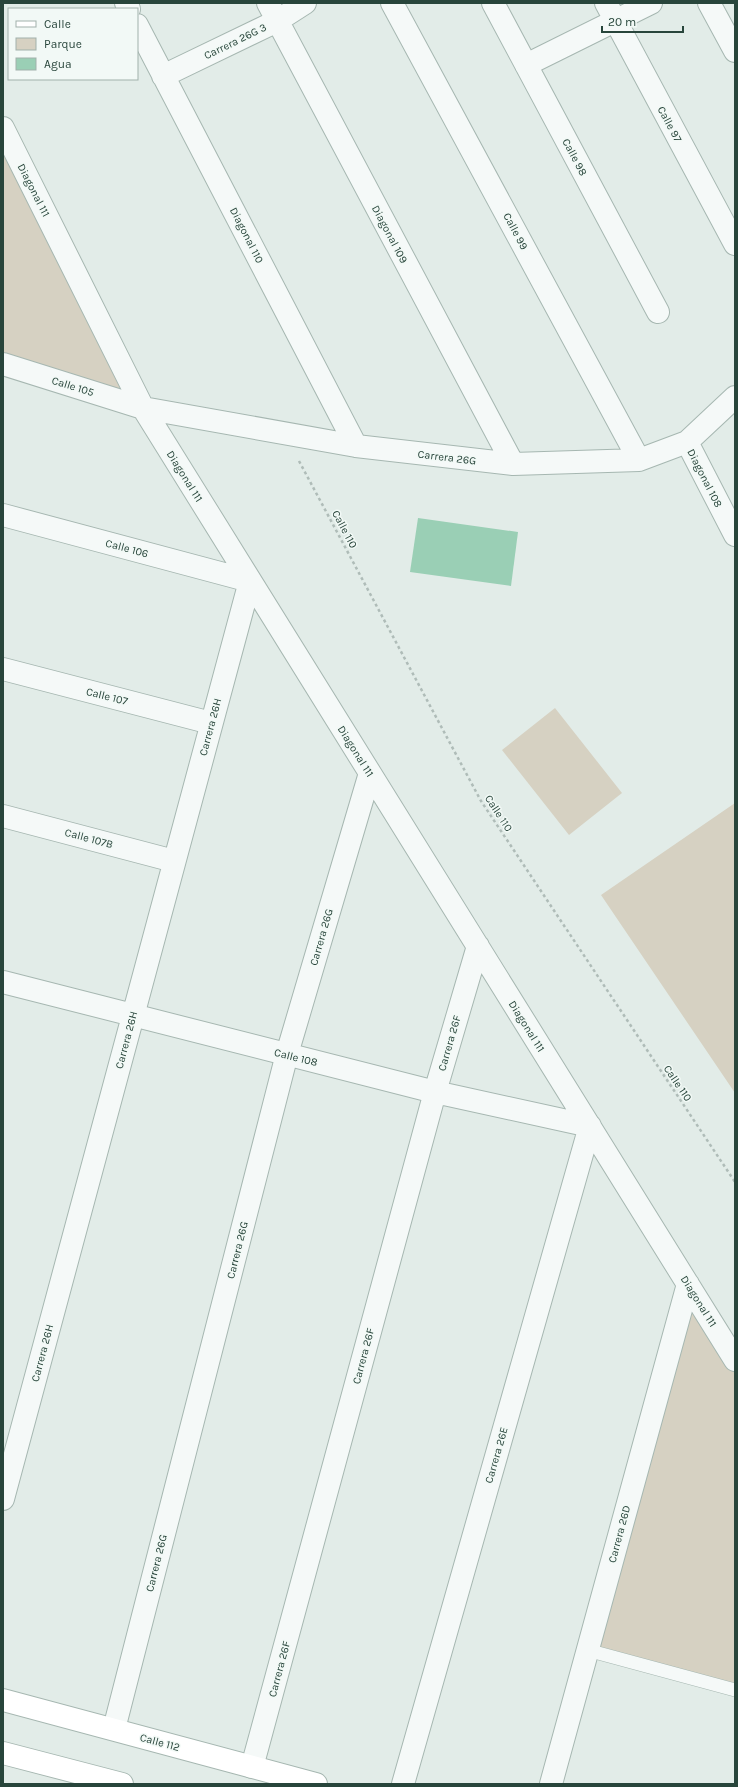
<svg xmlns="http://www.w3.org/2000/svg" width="738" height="1787" font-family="Karla,sans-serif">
<rect width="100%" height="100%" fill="#e2ece8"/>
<path fill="#d6d1c2" d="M 3,128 L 143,408 L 3,364 Z
M 555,708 L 622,793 L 569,835 L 502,750 Z
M 735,803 L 735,1093 L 601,895 Z
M 688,1284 L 735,1360 L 735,1690 L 587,1650 Z"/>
<path fill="#9acfb5" d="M 418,518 L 518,532 L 511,586 L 410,572 Z"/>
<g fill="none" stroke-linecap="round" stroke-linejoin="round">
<g stroke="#a6b7b1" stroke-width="14">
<path id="lane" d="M 587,1650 L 735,1690"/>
</g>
<g stroke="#a6b7b1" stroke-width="24">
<path id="street" d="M 126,3 L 129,9
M 268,3 L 513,464
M 392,3 L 639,460
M 493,3 L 658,312
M 606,3 L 735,244
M 709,3 L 735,51
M 137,25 L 356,446
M 526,65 L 651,3
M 163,76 L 277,21 L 305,3
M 3,128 L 143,408 L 735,1360
M 3,364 L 143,408 L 356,446 L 513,464 L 639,460 L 687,442 L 735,397
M 687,442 L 735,535
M 3,515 L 250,581 L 3,1499
M 3,669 L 211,723
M 3,816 L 174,861
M 3,982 L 435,1092 L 590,1126 L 403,1784
M 114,1729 L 287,1054 L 370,773
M 252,1767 L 435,1092 L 478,946
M 551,1784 L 688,1284"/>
</g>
<g stroke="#a6b7b1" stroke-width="24">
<path id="secondary" d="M 3,1700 L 316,1784
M 3,1753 L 122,1784"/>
</g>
<path stroke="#afbcb8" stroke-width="2.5" stroke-dasharray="3 3" stroke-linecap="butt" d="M 299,461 L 481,801 L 735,1182"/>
<use href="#lane" stroke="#f5f9f8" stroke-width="13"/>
<use href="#street" stroke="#f5f9f8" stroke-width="22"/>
<use href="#secondary" stroke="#fff" stroke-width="22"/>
</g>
<g text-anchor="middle" stroke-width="3" stroke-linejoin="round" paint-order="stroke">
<g font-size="11" fill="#28453b" stroke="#f2f9f6">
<text transform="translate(235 41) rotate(-26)" y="4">Carrera 26G 3</text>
<text transform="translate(670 124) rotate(62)" y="4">Calle 97</text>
<text transform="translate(575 157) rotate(62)" y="4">Calle 98</text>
<text transform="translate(34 190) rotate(63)" y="4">Diagonal 111</text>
<text transform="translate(516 231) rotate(62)" y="4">Calle 99</text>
<text transform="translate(390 234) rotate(62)" y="4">Diagonal 109</text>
<text transform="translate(247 235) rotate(63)" y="4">Diagonal 110</text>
<text transform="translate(73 386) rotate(17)" y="4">Calle 105</text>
<text transform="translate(447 457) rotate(7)" y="4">Carrera 26G</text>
<text transform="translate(185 476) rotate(58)" y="4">Diagonal 111</text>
<text transform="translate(705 478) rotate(63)" y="4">Diagonal 108</text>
<text transform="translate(345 529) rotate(62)" y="4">Calle 110</text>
<text transform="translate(127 548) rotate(15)" y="4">Calle 106</text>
<text transform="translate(107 696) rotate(14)" y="4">Calle 107</text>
<text transform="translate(210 727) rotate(-75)" y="4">Carrera 26H</text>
<text transform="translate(356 751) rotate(58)" y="4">Diagonal 111</text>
<text transform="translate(499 813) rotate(57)" y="4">Calle 110</text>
<text transform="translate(89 838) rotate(15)" y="4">Calle 107B</text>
<text transform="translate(321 937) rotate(-74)" y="4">Carrera 26G</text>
<text transform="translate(527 1026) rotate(58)" y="4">Diagonal 111</text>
<text transform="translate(126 1040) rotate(-75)" y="4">Carrera 26H</text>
<text transform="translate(449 1043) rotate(-74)" y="4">Carrera 26F</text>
<text transform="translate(296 1057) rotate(14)" y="4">Calle 108</text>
<text transform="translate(678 1083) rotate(56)" y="4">Calle 110</text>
<text transform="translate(237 1250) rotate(-76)" y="4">Carrera 26G</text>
<text transform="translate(699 1301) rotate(58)" y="4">Diagonal 111</text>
<text transform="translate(42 1353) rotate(-75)" y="4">Carrera 26H</text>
<text transform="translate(363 1356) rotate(-75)" y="4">Carrera 26F</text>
<text transform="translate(496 1455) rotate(-74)" y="4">Carrera 26E</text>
<text transform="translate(619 1534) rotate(-75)" y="4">Carrera 26D</text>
<text transform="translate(156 1563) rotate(-76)" y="4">Carrera 26G</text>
<text transform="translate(279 1669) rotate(-75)" y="4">Carrera 26F</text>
<text transform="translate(160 1742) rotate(15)" y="4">Calle 112</text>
</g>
</g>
<rect width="738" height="1787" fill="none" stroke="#28453b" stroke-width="8"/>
<rect x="8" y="8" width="130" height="72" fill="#f2f9f6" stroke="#a1b1ab"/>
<rect x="16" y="21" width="20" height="6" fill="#ffffff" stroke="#a1b1ab"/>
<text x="44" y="28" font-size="12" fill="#28453b">Calle</text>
<rect x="16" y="38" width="20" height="12" fill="#d6d1c2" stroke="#a1b1ab"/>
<text x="44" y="48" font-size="12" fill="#28453b">Parque</text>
<rect x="16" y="58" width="20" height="12" fill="#9acfb5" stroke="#a1b1ab"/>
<text x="44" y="68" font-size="12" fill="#28453b">Agua</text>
<path d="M602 26v6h81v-6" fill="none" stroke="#28453b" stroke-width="2"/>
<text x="608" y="26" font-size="12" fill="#28453b" stroke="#f2f9f6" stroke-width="3" paint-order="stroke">20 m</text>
</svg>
